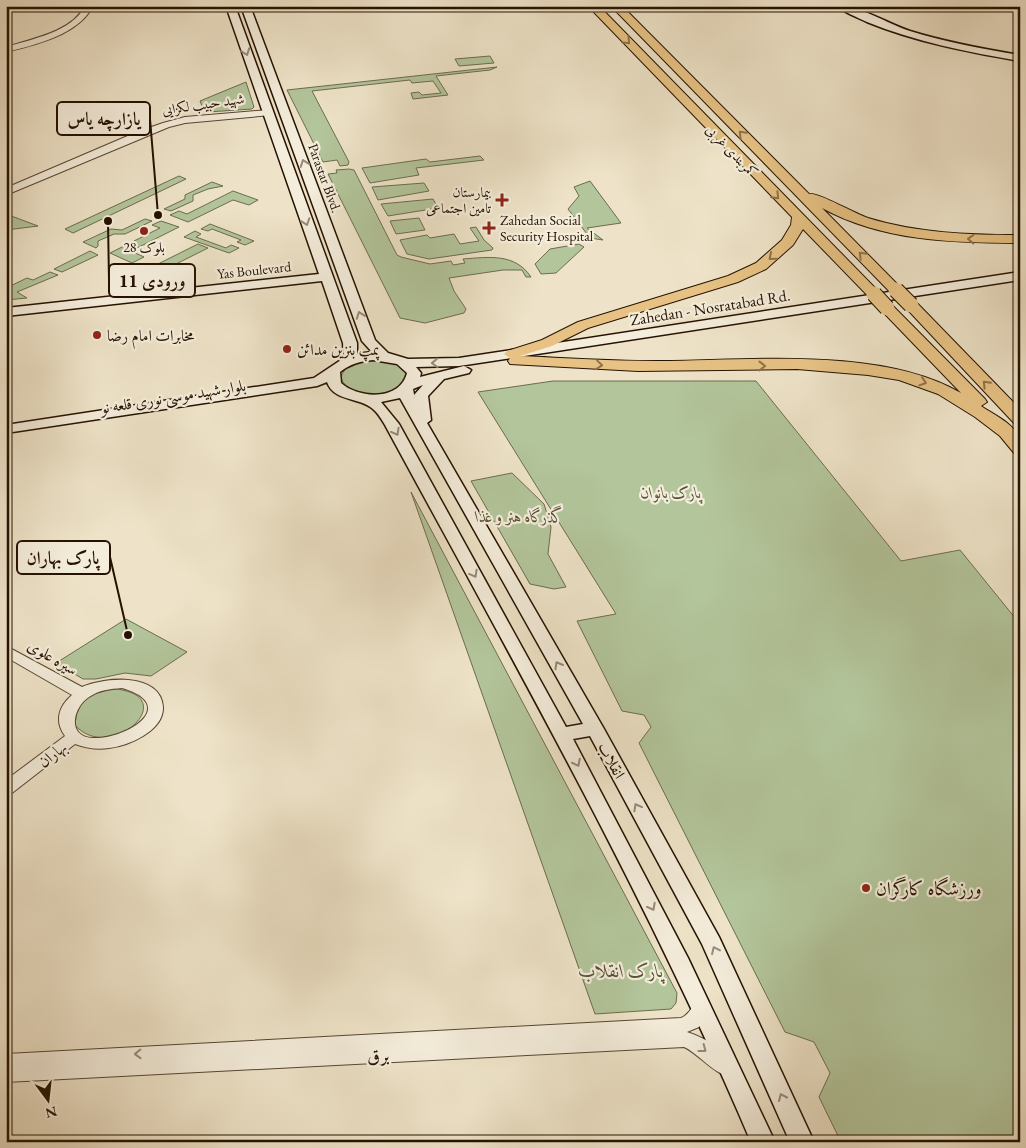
<svg xmlns="http://www.w3.org/2000/svg" width="1026" height="1148" font-family="'EB Garamond',Amiri,serif">
<rect width="100%" height="100%" fill="#eee3c8"/>
<filter id="stains"><feTurbulence type="fractalNoise" baseFrequency=".004" numOctaves="4"/><feColorMatrix values="0 0 0 0 .2 0 0 0 0 .09 0 0 0 0 .02 0 0 0 .5 -.17"/></filter>
<radialGradient id="worn" r=".72"><stop offset=".6" stop-color="#630" stop-opacity="0"/><stop offset="1" stop-color="#630" stop-opacity=".3"/></radialGradient>
<path fill="#b3c59b" stroke="#6c6c4e" d="M 490,56 L 494,63 L 459,66 L 455,59 Z
M 497,67 L 490,70 L 436,76 L 448,95 L 413,99 L 411,93 L 419,92 L 422,95 L 441,93 L 433,81 L 412,83 L 410,80 L 312,91 L 349,162 L 348,165 L 340,166 L 337,160 L 323,162 L 287,90 Z
M 246,82 L 254,107 L 252,109 L 208,112 L 204,111 L 200,101 Z
M 480,156 L 484,160 L 416,168 L 419,175 L 370,183 L 362,168 L 426,159 L 430,162 Z
M 349,169 L 354,170 L 397,255 L 401,257 L 430,264 L 451,261 L 453,265 L 465,263 L 463,259 C 489,257 515,253 531,277 L 526,277 L 522,270 L 503,270 L 449,278 L 454,291 L 466,309 L 464,313 L 425,323 L 400,318 L 328,174 L 337,173 L 336,170 Z
M 179,176 L 186,179 L 73,233 L 65,229 Z
M 590,181 L 621,223 L 587,228 L 603,240 L 590,238 L 568,209 L 579,196 L 574,187 Z
M 212,182 L 223,186 L 208,189 L 193,195 L 193,201 L 171,211 L 164,209 L 185,199 L 185,195 Z
M 424,183 L 429,191 L 378,200 L 372,187 Z
M 233,191 L 258,200 L 249,205 L 233,200 L 188,222 L 170,215 L 179,211 L 187,214 Z
M 433,199 L 438,208 L 388,216 L 381,204 Z
M 6,214 L 38,226 L 6,230 Z
M 419,218 L 425,230 L 396,234 L 390,221 Z
M 145,219 L 152,221 L 125,234 L 114,234 L 98,241 L 98,246 L 96,248 L 83,242 L 111,229 L 122,230 Z
M 161,221 L 179,227 L 131,251 L 144,257 L 132,263 L 110,253 L 160,228 L 152,225 Z
M 210,224 L 254,241 L 245,245 L 237,242 L 241,240 L 212,229 L 208,231 L 201,229 Z
M 476,227 L 484,240 L 493,248 L 492,250 L 429,259 L 407,254 L 400,240 L 427,235 L 430,238 L 454,234 L 460,244 L 479,241 L 470,228 Z
M 195,231 L 201,234 L 196,237 L 226,248 L 231,245 L 239,248 L 229,253 L 184,237 Z
M 198,244 L 208,248 L 164,270 L 154,266 Z
M 579,244 L 584,247 L 556,273 L 541,274 L 535,264 L 550,249 Z
M 90,251 L 98,255 L 62,272 L 54,269 Z
M 50,272 L 58,275 L 17,292 L 27,298 L 6,300 L 6,293 L 11,290 L 6,288 L 27,278 L 33,280 Z
M 368,360 C 381,359 400,360 406,374 C 402,399 349,401 341,378 C 343,366 356,362 368,360 Z
M 553,381 L 756,381 L 901,561 L 960,550 L 1020,624 L 1020,1142 L 841,1142 L 819,1097 L 830,1073 L 814,1042 L 785,1032 L 639,743 L 651,727 L 644,715 L 622,711 L 577,621 L 616,614 L 478,392 Z
M 512,473 L 544,504 L 551,527 L 548,554 L 566,587 L 554,589 L 530,584 L 471,481 Z
M 411,492 L 677,993 L 676,1003 L 671,1009 L 595,1014 Z
M 126,619 L 187,652 L 151,676 L 125,673 L 96,679 L 83,679 L 56,663 Z
M 116,689 C 184,697 109,766 74,724 C 75,719 74,712 76,708 C 83,694 103,691 116,689 Z"/>
<g fill="none" stroke-linecap="round" stroke-linejoin="round">
<g stroke="#574632" stroke-width="2">
<path id="tertiary" d="M 85,6 L 93,6 C 78,35 35,45 6,52 L 6,47 C 32,39 72,32 85,6 Z
M 268,110 L 271,111 L 271,115 L 185,123 L 169,127 L 6,195 L 6,188 L 137,132 L 163,123 L 185,117 Z
M 6,646 L 82,687 C 104,677 161,672 163,707 C 164,731 128,746 109,748 C 97,750 86,748 75,744 L 12,793 L 6,795 L 6,780 L 65,736 C 54,721 59,706 72,695 L 6,657 ZM 122,688 C 180,705 128,739 93,738 C 66,737 73,707 89,697 C 99,690 110,689 122,688 Z
M 702,999 L 708,1002 L 711,1007 L 699,1027 L 687,1032 C 705,1038 728,1051 737,1069 L 734,1075 C 718,1080 700,1054 684,1047 L 6,1082 L 6,1054 L 681,1018 C 691,1014 692,1003 702,999 Z"/>
</g>
<g stroke="#251200" stroke-width="3">
<path id="secondary" d="M 226,6 L 235,6 L 357,343 L 357,354 L 372,352 L 362,341 L 241,6 L 250,6 L 375,340 L 388,353 L 408,359 L 459,358 L 1020,272 L 1020,280 L 459,366 L 416,367 L 421,373 L 420,377 L 464,366 L 471,370 L 469,373 L 444,379 L 428,396 L 431,420 L 427,423 L 604,729 L 719,937 L 814,1142 L 790,1142 L 702,944 L 590,736 L 573,739 L 688,958 L 775,1142 L 751,1142 C 646,895 513,661 385,425 C 382,420 378,413 373,409 C 360,397 334,402 327,382 L 317,386 L 6,433 L 6,425 L 314,378 L 344,358 L 343,343 L 322,281 L 6,316 L 6,308 L 319,274 ZM 373,360 L 397,364 L 407,373 C 400,401 359,399 341,383 L 340,372 C 350,364 360,361 373,360 ZM 423,385 L 414,395 L 415,400 L 413,389 ZM 400,398 L 583,724 L 566,727 L 399,424 L 381,402 Z
M 837,6 C 861,6 886,23 910,31 C 946,42 983,49 1020,55 L 1020,61 C 968,52 916,42 867,22 C 857,17 845,13 837,6 Z"/>
</g>
<g stroke="#251200" stroke-width="2">
<path id="trunk" d="M 588,6 L 599,6 L 881,294 L 874,298 L 869,297 L 803,229 L 793,245 L 766,269 L 738,282 L 588,328 L 552,346 L 520,356 C 566,358 612,361 657,361 C 749,361 880,346 961,393 L 882,311 L 880,308 L 882,305 L 892,305 L 985,399 L 987,402 L 981,406 C 994,415 1013,423 1019,437 C 1021,442 1020,449 1020,454 L 1014,453 L 1000,436 L 975,417 L 938,394 L 899,380 L 868,375 L 797,369 L 638,371 L 510,364 L 508,361 L 510,358 L 504,354 L 507,351 L 542,340 L 578,322 L 728,276 L 756,263 L 782,240 L 791,225 L 792,217 Z
M 611,6 L 622,6 L 809,194 C 818,192 855,214 868,218 C 917,233 969,235 1020,235 L 1020,243 C 953,243 882,241 822,208 L 903,290 L 896,294 L 891,293 Z
M 911,301 L 916,302 L 1020,409 L 1020,424 L 1014,423 L 906,308 L 904,305 L 906,302 Z"/>
</g>
<use href="#tertiary" fill="#f4eddb" fill-rule="evenodd"/>
<use href="#secondary" fill="#f4eddb" fill-rule="evenodd"/>
<use href="#trunk" fill="#e7c284" fill-rule="evenodd"/>
<g stroke="#251200" stroke-width="17" stroke-linecap="butt">
<path id="trunk-bridge" d="M 896,290 L 911,305
M 874,294 L 887,308"/>
</g>
<use href="#trunk-bridge" stroke="#e7c284" stroke-width="15"/>
</g>
<defs><path id="oneway-chevron" d="M-2-3.5L2.5 0L-2 3.5" fill="none" stroke-width="1.6" stroke-linecap="round" stroke-linejoin="round" transform="scale(1.25)"/></defs>
<g stroke="#907349">
<use href="#oneway-chevron" transform="translate(627 41) rotate(46)"/>
<use href="#oneway-chevron" transform="translate(742 134) rotate(-135)"/>
<use href="#oneway-chevron" transform="translate(776 196) rotate(46)"/>
<use href="#oneway-chevron" transform="translate(971 239) rotate(-177)"/>
<use href="#oneway-chevron" transform="translate(862 255) rotate(-135)"/>
<use href="#oneway-chevron" transform="translate(772 257) rotate(140)"/>
<use href="#oneway-chevron" transform="translate(599 365) rotate(6)"/>
<use href="#oneway-chevron" transform="translate(762 366)"/>
<use href="#oneway-chevron" transform="translate(923 382) rotate(18)"/>
<use href="#oneway-chevron" transform="translate(986 384) rotate(-134)"/>
</g>
<g stroke="#978a78">
<use href="#oneway-chevron" transform="translate(246 52) rotate(70)"/>
<use href="#oneway-chevron" transform="translate(304 163) rotate(-110)"/>
<use href="#oneway-chevron" transform="translate(306 222) rotate(71)"/>
<use href="#oneway-chevron" transform="translate(360 315) rotate(-110)"/>
<use href="#oneway-chevron" transform="translate(435 363) rotate(178)"/>
<use href="#oneway-chevron" transform="translate(396 432) rotate(61)"/>
<use href="#oneway-chevron" transform="translate(474 574) rotate(61)"/>
<use href="#oneway-chevron" transform="translate(558 665) rotate(-120)"/>
<use href="#oneway-chevron" transform="translate(577 763) rotate(63)"/>
<use href="#oneway-chevron" transform="translate(637 807) rotate(-119)"/>
<use href="#oneway-chevron" transform="translate(652 907) rotate(62)"/>
<use href="#oneway-chevron" transform="translate(715 950) rotate(-115)"/>
<use href="#oneway-chevron" transform="translate(703 1049) rotate(37)"/>
<use href="#oneway-chevron" transform="translate(138 1054) rotate(178)"/>
<use href="#oneway-chevron" transform="translate(782 1097) rotate(-114)"/>
</g>
<g fill="#8f2418" stroke="#f4eddb" stroke-width="2">
<path d="M499.5 192.5h5v5h5v5h-5v5h-5v-5h-5v-5h5z"/>
<path d="M486.5 220.5h5v5h5v5h-5v5h-5v-5h-5v-5h5z"/>
<circle cx="144" cy="231" r="5"/>
<circle cx="97" cy="335" r="5"/>
<circle cx="287" cy="349" r="5"/>
<circle cx="866" cy="888" r="5"/>
</g>
<g text-anchor="middle" stroke-width="4.5" stroke-linejoin="round" paint-order="stroke">
<g font-size="14" fill="#251200" stroke="#f4eddb">
<text transform="translate(203 104) rotate(-8)" y="5">شهید حبیب لکزایی</text>
<text transform="translate(732 151) rotate(46)" y="5">کمربندی غربی</text>
<text transform="translate(325 178) rotate(70)" y="5">Parastar Blvd.</text>
<text transform="translate(254 270) rotate(-6)" y="5">Yas Boulevard</text>
</g>
<g font-size="14" fill="#251200" stroke="#f4eddb" text-anchor="end">
<text x="491" y="197">بیمارستان<tspan x="491" dy="16">تامین اجتماعی</tspan></text>
<text x="500" y="225" text-anchor="start">Zahedan Social<tspan x="500" dy="16">Security Hospital</tspan></text>
<text x="144" y="252" text-anchor="middle">بلوک 28</text>
</g>
<g font-size="16" fill="#251200" stroke="#f4eddb">
<text transform="translate(710 307) rotate(-9)" y="6">Zahedan - Nosratabad Rd.</text>
<text transform="translate(173 396) rotate(-9)" y="6">بلوار شهید موسی نوری قلعه نو</text>
<text transform="translate(53 657) rotate(30)" y="6">سیره علوی</text>
<text transform="translate(52 754) rotate(-38)" y="6">بهاران</text>
<text transform="translate(612 760) rotate(61)" y="6">انقلاب</text>
</g>
<g font-size="16" fill="#251200" stroke="#f4eddb" text-anchor="start">
<text x="107" y="341">مخابرات امام رضا</text>
<text x="297" y="355">پمپ بنزین مدائن</text>
</g>
<g font-size="16" font-style="italic" fill="#575136" stroke="#f4eddb">
<text x="671" y="498">پارک بانوان</text>
<text x="520" y="522">گذرگاه هنر و غذا</text>
</g>
<g font-size="19" fill="#251200" stroke="#f4eddb" text-anchor="start">
<text x="876" y="895">ورزشگاه کارگران</text>
</g>
<g font-size="19" font-style="italic" fill="#575136" stroke="#f4eddb">
<text x="621" y="977">پارک انقلاب</text>
</g>
<g font-size="19" fill="#251200" stroke="#f4eddb">
<text transform="translate(378 1055) rotate(-3)" y="7">برق</text>
</g>
</g>
<path fill="none" stroke="#251200" stroke-width="2" d="M158 215L150 119M108 221L109 281M128 635L110 557"/>
<g fill="#251200" stroke="#f4eddb" stroke-width="2">
<circle cx="158" cy="215" r="5"/>
<circle cx="108" cy="221" r="5"/>
<circle cx="128" cy="635" r="5"/>
</g>
<g fill="#f4eddb" stroke="#251200" stroke-width="2">
<rect x="57" y="102" width="93" height="33" rx="5"/>
<rect x="109" y="264" width="86" height="33" rx="5"/>
<rect x="17" y="541" width="93" height="33" rx="5"/>
</g>
<g font-size="18" text-anchor="middle" font-weight="bold" fill="#251200">
<text x="104" y="125">یازارچه یاس</text>
<text x="152" y="287">ورودی 11</text>
<text x="63" y="564">پارک بهاران</text>
</g>
<rect width="1026" height="1148" fill="none" stroke="#eee3c8" stroke-width="25"/>
<rect x="8" y="8" width="1011" height="1133" fill="none" stroke="#251200" stroke-width="2.5"/>
<rect x="12" y="12" width="1001" height="1123" fill="none" stroke="#251200"/>
<g transform="translate(48 1100) rotate(165)" stroke="#f4eddb" stroke-width="4" paint-order="stroke">
<path d="M0-4L9 19L0 12L-9 19Z" fill="#251200"/>
<text y="-8" font-size="14" font-weight="bold" text-anchor="middle" fill="#251200">N</text>
</g>
<rect width="100%" height="100%" filter="url(#stains)"/>
<rect width="100%" height="100%" fill="url(#worn)"/>
</svg>
